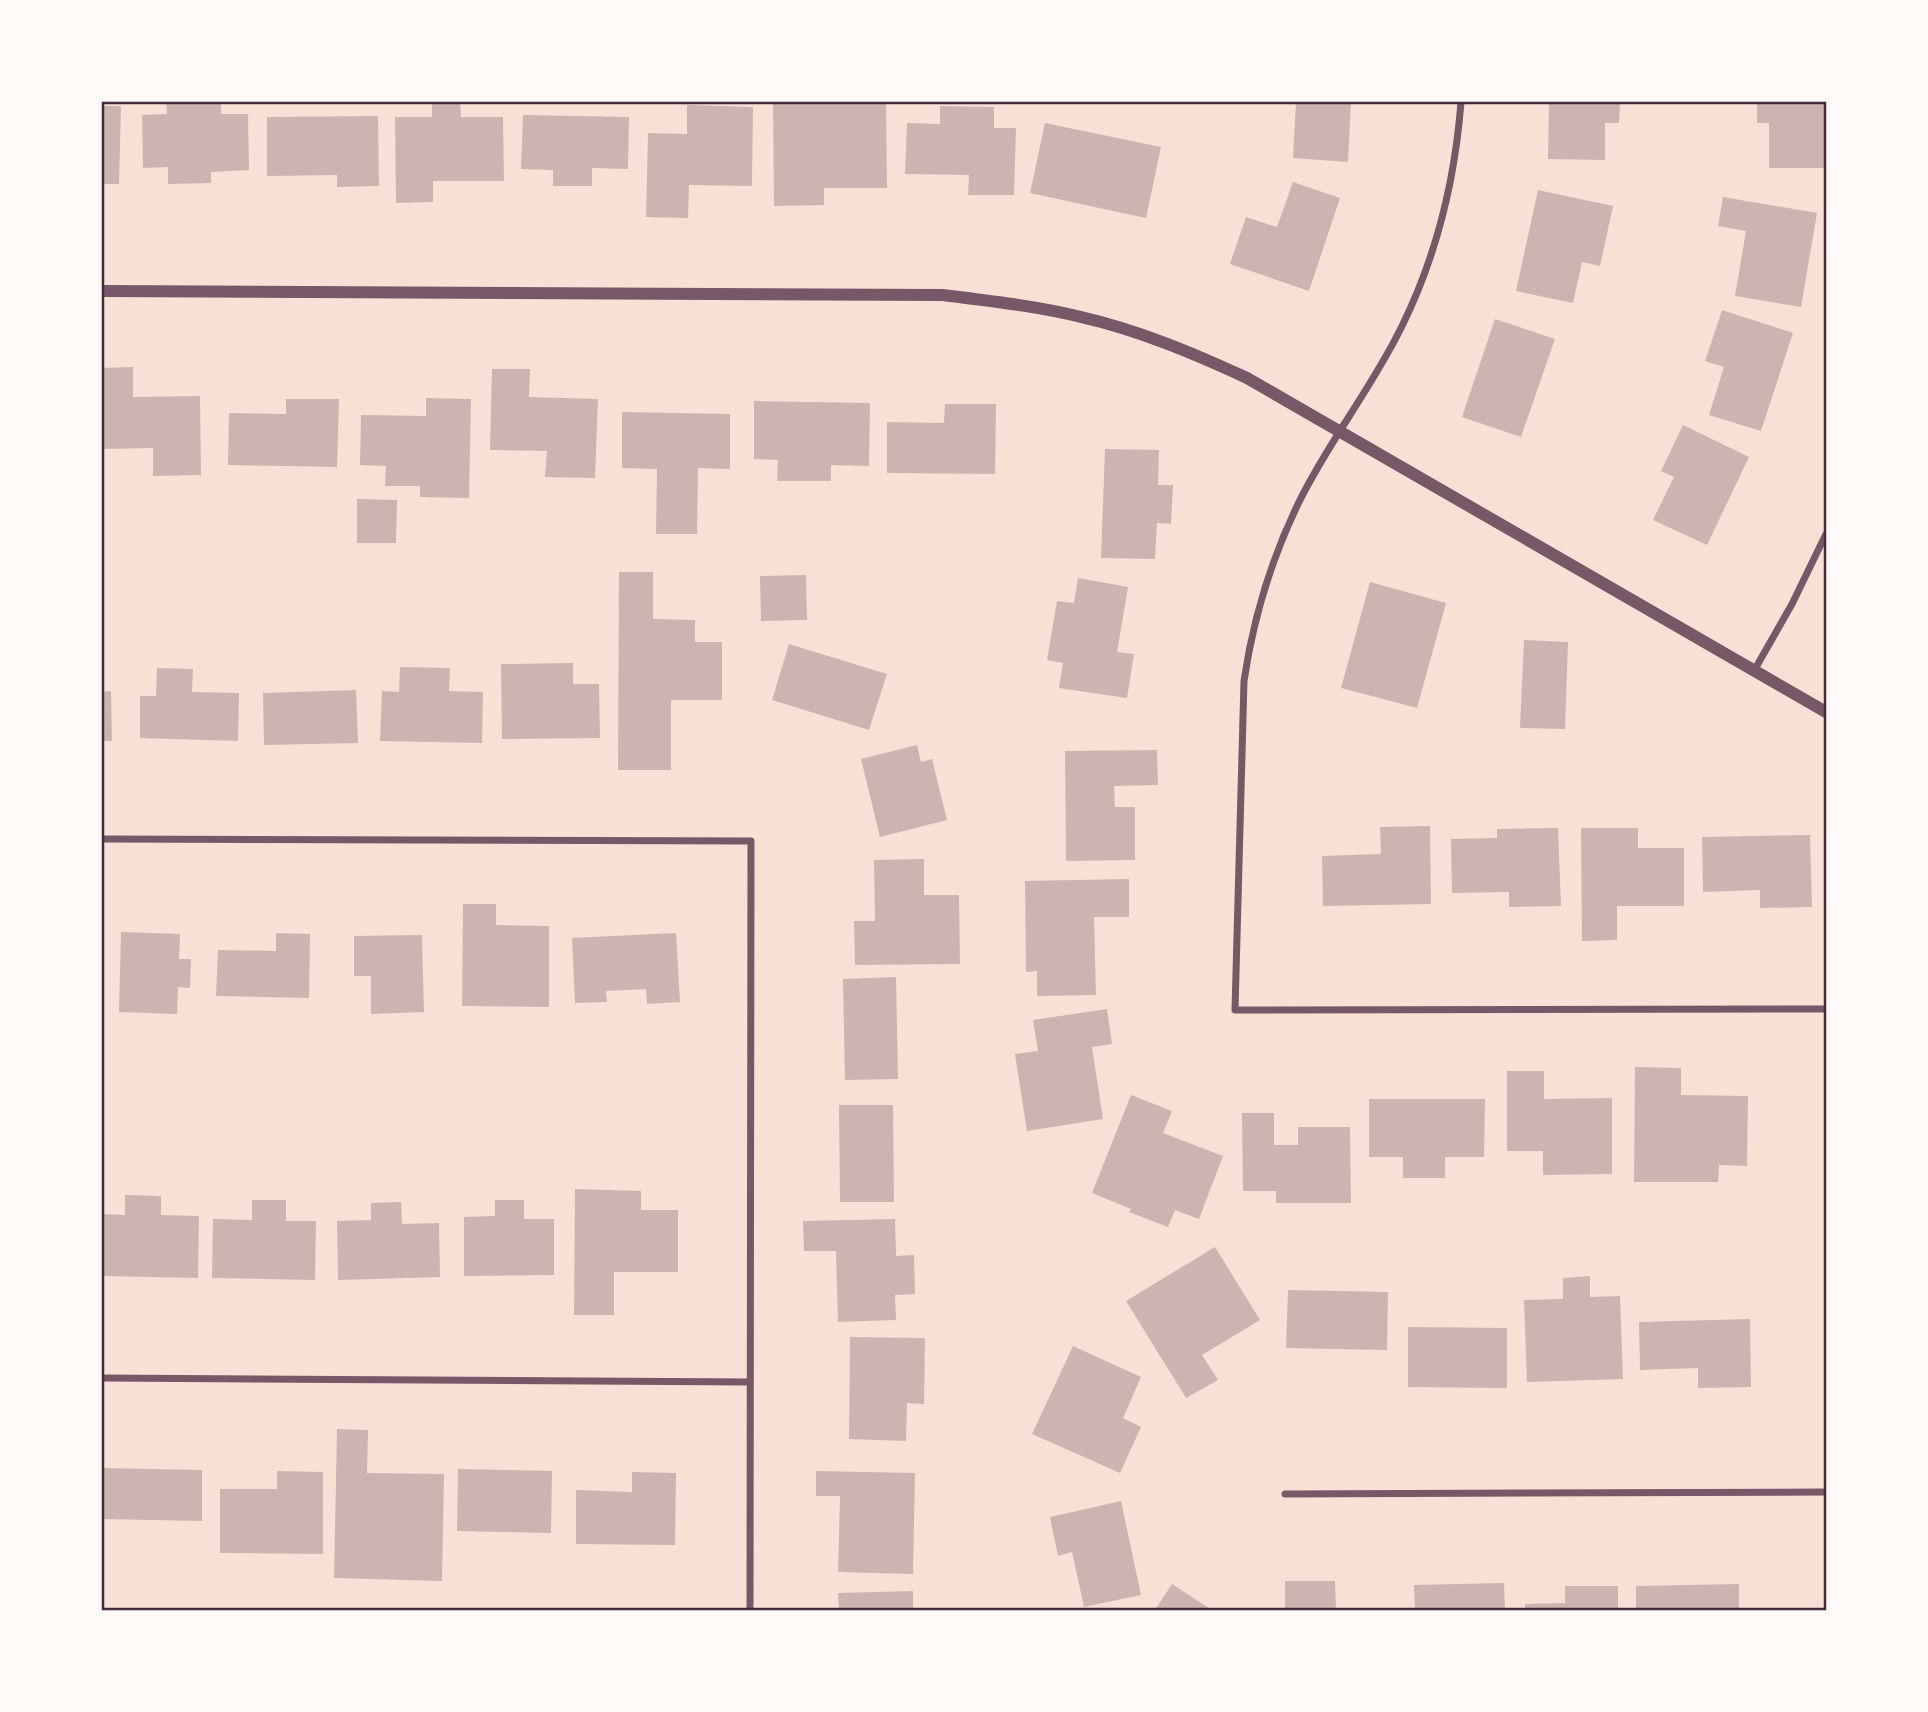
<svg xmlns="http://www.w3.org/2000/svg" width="1928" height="1712" font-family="Montserrat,sans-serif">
<rect width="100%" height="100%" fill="#f7e1d7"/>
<path fill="#ccb4b1" d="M 166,102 L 221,102 L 221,114 L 248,114 L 249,170 L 211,172 L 211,183 L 168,184 L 168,167 L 143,168 L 142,115 L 167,114 Z
M 432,102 L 460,102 L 461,117 L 503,117 L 504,181 L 433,181 L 433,202 L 396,203 L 395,117 L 432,117 Z
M 842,102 L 886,102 L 887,188 L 824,188 L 824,205 L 774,206 L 773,104 Z
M 1296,102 L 1351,102 L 1348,162 L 1293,158 Z
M 1549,102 L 1620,102 L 1619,123 L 1605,123 L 1605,160 L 1548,159 Z
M 1757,102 L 1826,102 L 1826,168 L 1769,168 L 1769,123 L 1757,123 Z
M 687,105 L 753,107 L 752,186 L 689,185 L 688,218 L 646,217 L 648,133 L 687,134 Z
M 102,106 L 121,106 L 119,184 L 102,184 Z
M 940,106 L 994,107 L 994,128 L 1016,128 L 1014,195 L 968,195 L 969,175 L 905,174 L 907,123 L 940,124 Z
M 523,115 L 629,117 L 628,169 L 592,168 L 592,186 L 553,186 L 553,170 L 521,169 Z
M 378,116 L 379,186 L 337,187 L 337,175 L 267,176 L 267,117 Z
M 1045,123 L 1161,147 L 1146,218 L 1030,193 Z
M 1293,182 L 1340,198 L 1309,291 L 1230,264 L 1246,217 L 1277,227 Z
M 1538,190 L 1613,206 L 1600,266 L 1582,262 L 1573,303 L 1516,291 Z
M 1723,197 L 1817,213 L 1801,307 L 1735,296 L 1746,231 L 1718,226 Z
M 1722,310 L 1793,333 L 1761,431 L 1709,415 L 1724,367 L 1705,361 Z
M 1495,319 L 1555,339 L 1521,437 L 1462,417 Z
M 133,367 L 133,397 L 200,396 L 201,475 L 153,476 L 153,448 L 102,449 L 102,368 Z
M 492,369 L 530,369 L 529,397 L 598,399 L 595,478 L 545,477 L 547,451 L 490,450 Z
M 426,398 L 471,399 L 469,498 L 420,497 L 420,486 L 385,486 L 386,466 L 360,465 L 361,415 L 426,416 Z
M 286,399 L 339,399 L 337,467 L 228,465 L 229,413 L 286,414 Z
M 754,401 L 870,403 L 869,466 L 831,465 L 831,481 L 777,481 L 778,460 L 754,459 Z
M 945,404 L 996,404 L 995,474 L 887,473 L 887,422 L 944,423 Z
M 622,412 L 730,414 L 730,469 L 698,468 L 697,534 L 656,534 L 657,469 L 622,468 Z
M 1683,425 L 1749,457 L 1707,545 L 1653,520 L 1674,477 L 1661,471 Z
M 1105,449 L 1159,450 L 1158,485 L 1173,485 L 1171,524 L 1157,523 L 1155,559 L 1101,558 Z
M 357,499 L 397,500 L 396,543 L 357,543 Z
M 619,572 L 653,572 L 653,619 L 695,620 L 695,642 L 722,642 L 722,700 L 671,700 L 671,770 L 618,770 Z
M 806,575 L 807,620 L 761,621 L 760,576 Z
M 1078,578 L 1128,587 L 1117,652 L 1134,654 L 1127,698 L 1059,688 L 1063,663 L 1047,660 L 1057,601 L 1074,603 Z
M 1370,582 L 1446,603 L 1417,708 L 1341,688 Z
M 1524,640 L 1568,642 L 1565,729 L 1520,728 Z
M 789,644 L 887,674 L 869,730 L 772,700 Z
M 573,663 L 573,684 L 599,684 L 600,738 L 502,739 L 501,664 Z
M 400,667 L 450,668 L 449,691 L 483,692 L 482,743 L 380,741 L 382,691 L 399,692 Z
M 157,668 L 193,669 L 192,692 L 239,693 L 238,741 L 140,738 L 140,696 L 156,696 Z
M 356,690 L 358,743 L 264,745 L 263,693 Z
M 111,691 L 112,741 L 102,741 L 102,692 Z
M 917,745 L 921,762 L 932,759 L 947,820 L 880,837 L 861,759 Z
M 1157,750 L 1158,785 L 1114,786 L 1115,807 L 1135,807 L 1135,860 L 1066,861 L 1065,751 Z
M 1430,826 L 1431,904 L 1323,906 L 1322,856 L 1381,854 L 1380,827 Z
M 1558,828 L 1561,906 L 1509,907 L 1509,892 L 1452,893 L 1451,839 L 1497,838 L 1497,829 Z
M 1581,828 L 1638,828 L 1638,848 L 1684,848 L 1684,906 L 1617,906 L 1617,940 L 1582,941 Z
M 1810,835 L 1812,907 L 1760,908 L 1760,890 L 1703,892 L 1702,837 Z
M 924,859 L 924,895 L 959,895 L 960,964 L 855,965 L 854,921 L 875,921 L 874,860 Z
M 1129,879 L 1129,917 L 1094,917 L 1096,995 L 1037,996 L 1037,971 L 1026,972 L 1025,881 Z
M 463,904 L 496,904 L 496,925 L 549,926 L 549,1007 L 462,1006 Z
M 121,932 L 180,934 L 179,959 L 191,959 L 190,988 L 178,987 L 177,1014 L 119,1012 Z
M 276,933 L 310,934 L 309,998 L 216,996 L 218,950 L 276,951 Z
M 676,933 L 680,1002 L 647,1004 L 646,989 L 606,991 L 607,1002 L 575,1003 L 572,938 Z
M 422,935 L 424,1012 L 371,1014 L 371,976 L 354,976 L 354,936 Z
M 896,977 L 898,1079 L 845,1080 L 843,979 Z
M 1107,1009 L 1112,1044 L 1092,1047 L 1103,1119 L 1027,1131 L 1015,1054 L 1038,1051 L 1033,1020 Z
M 1635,1067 L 1681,1068 L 1681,1095 L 1748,1096 L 1747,1166 L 1719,1165 L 1718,1182 L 1634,1182 Z
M 1507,1071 L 1544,1071 L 1544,1099 L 1612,1098 L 1612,1174 L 1543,1175 L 1543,1151 L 1507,1151 Z
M 1131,1095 L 1172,1111 L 1163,1133 L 1223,1156 L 1199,1219 L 1175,1210 L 1168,1227 L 1129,1212 L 1131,1209 L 1092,1193 Z
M 1369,1099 L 1485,1099 L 1484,1157 L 1445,1157 L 1445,1178 L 1403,1178 L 1403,1157 L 1369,1157 Z
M 839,1105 L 893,1105 L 894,1202 L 840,1202 Z
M 1242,1113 L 1274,1113 L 1274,1145 L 1298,1145 L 1298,1127 L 1350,1127 L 1351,1203 L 1276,1203 L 1276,1191 L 1243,1191 Z
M 575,1189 L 641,1191 L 641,1210 L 678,1210 L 678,1272 L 614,1272 L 614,1315 L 574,1315 Z
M 125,1195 L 161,1196 L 161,1215 L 199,1216 L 198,1278 L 102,1276 L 102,1214 L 125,1215 Z
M 252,1200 L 286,1200 L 286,1221 L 316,1221 L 315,1280 L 212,1278 L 213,1219 L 252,1220 Z
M 495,1200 L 524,1200 L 524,1219 L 554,1219 L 554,1275 L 464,1276 L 464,1217 L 495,1216 Z
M 401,1202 L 402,1224 L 439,1223 L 440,1277 L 338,1280 L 337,1221 L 371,1220 L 371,1203 Z
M 895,1219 L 896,1256 L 914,1255 L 915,1294 L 895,1295 L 896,1320 L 838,1322 L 836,1251 L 804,1251 L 803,1221 Z
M 1215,1247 L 1260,1320 L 1202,1355 L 1218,1380 L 1186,1398 L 1126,1301 Z
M 1590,1276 L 1590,1297 L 1620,1296 L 1623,1379 L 1527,1382 L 1524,1300 L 1563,1299 L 1563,1278 Z
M 1288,1290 L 1388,1292 L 1387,1350 L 1286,1348 Z
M 1750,1319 L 1751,1387 L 1698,1388 L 1698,1368 L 1640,1370 L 1639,1322 Z
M 1408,1327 L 1507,1328 L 1507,1388 L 1408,1387 Z
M 850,1337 L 925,1338 L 924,1404 L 907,1403 L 906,1441 L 849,1439 Z
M 1073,1346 L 1141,1377 L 1123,1418 L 1141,1427 L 1120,1473 L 1032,1434 Z
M 337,1429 L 368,1430 L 367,1473 L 444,1474 L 442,1581 L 334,1578 Z
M 102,1468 L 202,1470 L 202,1521 L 102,1519 Z
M 458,1469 L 552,1471 L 551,1533 L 457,1531 Z
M 277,1471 L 323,1472 L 323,1554 L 220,1553 L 220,1489 L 277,1489 Z
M 816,1471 L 915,1473 L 913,1574 L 838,1572 L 840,1496 L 816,1496 Z
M 632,1472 L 676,1473 L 675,1545 L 576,1544 L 576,1490 L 632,1492 Z
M 1121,1501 L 1141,1595 L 1084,1607 L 1072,1552 L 1058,1556 L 1050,1517 Z
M 1285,1581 L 1335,1581 L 1336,1610 L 1285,1610 Z
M 1504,1583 L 1505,1610 L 1415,1610 L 1414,1585 Z
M 1172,1584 L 1212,1610 L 1155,1610 Z
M 1739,1584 L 1739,1610 L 1636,1610 L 1636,1586 Z
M 1565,1586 L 1618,1586 L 1618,1610 L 1525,1610 L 1525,1604 L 1565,1603 Z
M 913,1591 L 913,1610 L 839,1610 L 838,1593 Z"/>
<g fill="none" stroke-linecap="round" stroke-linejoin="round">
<path stroke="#755966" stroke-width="7" d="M 1461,102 C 1455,179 1437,255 1402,326 C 1372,388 1328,442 1298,504 C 1271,560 1253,620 1244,681 L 1235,1010 L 1826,1009
M 1755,669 L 1792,604 L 1826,534
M 102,839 L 751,841 L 750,1610
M 102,1378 L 750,1382
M 1285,1494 L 1826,1492"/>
<path stroke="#755966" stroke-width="12" d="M 102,291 L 943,295 C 990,301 1036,306 1081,317 C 1138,330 1193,353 1247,378 L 1826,712"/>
</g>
<rect width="1928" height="1712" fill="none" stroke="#fffaf5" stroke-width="206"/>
<rect x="103" y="103" width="1722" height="1506" fill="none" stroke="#4a2c40" stroke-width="2.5"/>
</svg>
